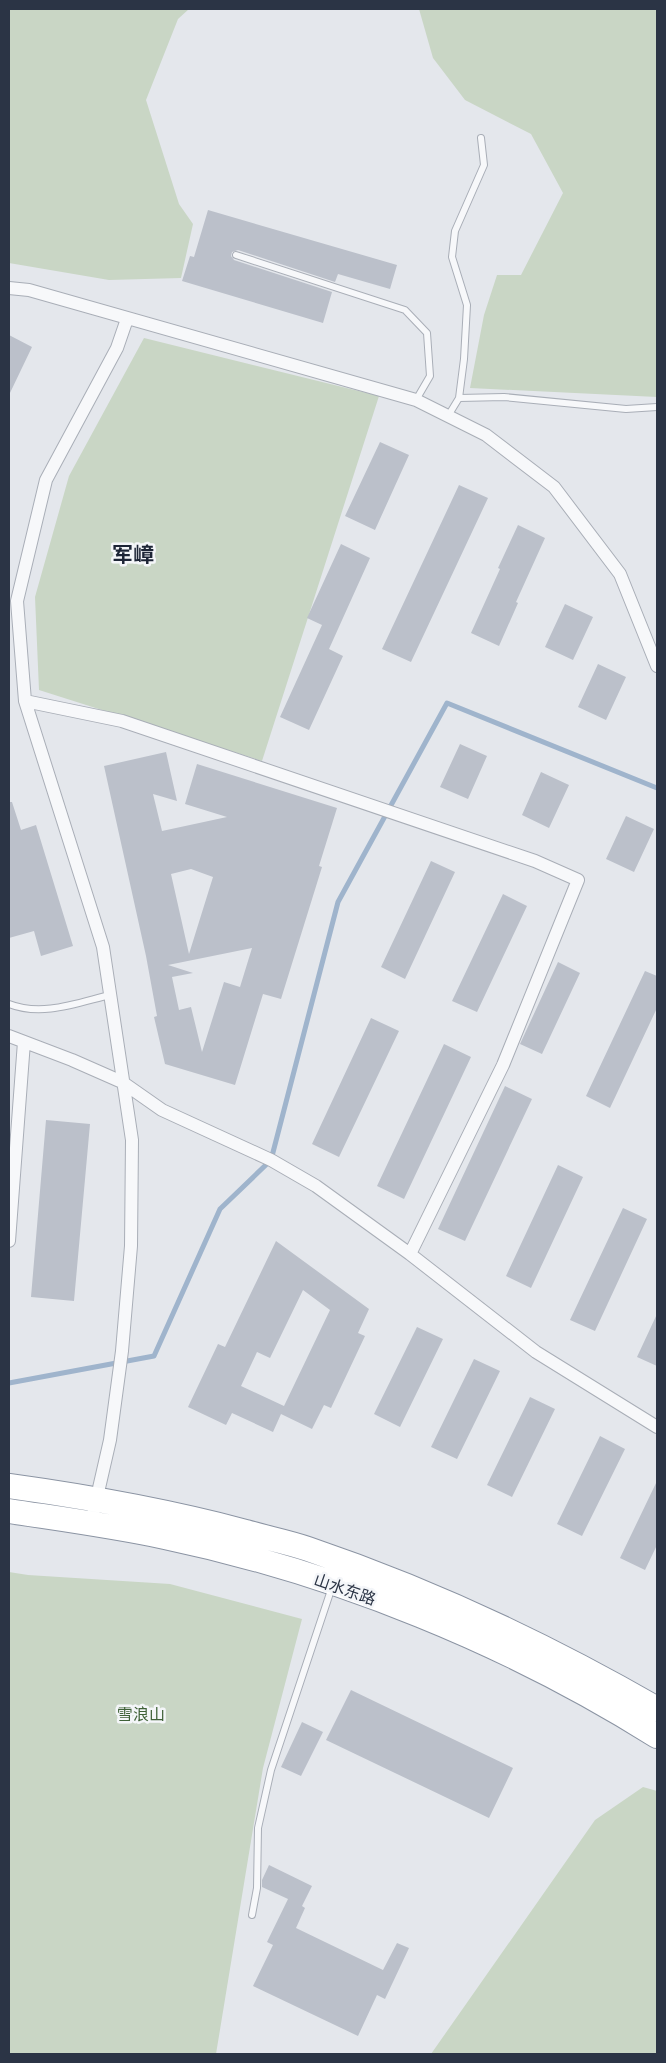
<svg xmlns="http://www.w3.org/2000/svg" width="666" height="2063" font-family="'Varela Round','Noto Sans SC',sans-serif">
<rect width="100%" height="100%" fill="#e4e7ec"/>
<path fill="#c9d6c5" d="M 9,9 L 189,9 L 178,19 L 146,100 L 179,204 L 193,224 L 181,278 L 109,280 L 9,263 Z
M 419,9 L 657,9 L 657,397 L 470,388 L 484,315 L 497,275 L 521,275 L 563,193 L 531,134 L 465,100 L 433,58 Z
M 144,338 L 379,396 L 262,761 L 39,690 L 35,597 L 69,476 Z
M 9,1572 L 28,1575 L 170,1584 L 302,1619 L 263,1768 L 216,2054 L 9,2054 Z
M 643,1787 L 657,1791 L 657,2054 L 431,2054 L 595,1820 Z"/>
<g fill="none" stroke-linecap="round" stroke-linejoin="round">
<path stroke="#9fb4cc" stroke-width="5" d="M 9,1383 L 154,1356 L 220,1209 L 271,1160 L 338,902 L 447,703 L 657,788"/>
</g>
<path fill="#bbc0ca" fill-rule="evenodd" d="M 208,210 L 397,265 L 390,289 L 338,274 L 335,282 L 238,250 L 232,252 L 231,256 L 234,260 L 332,292 L 323,323 L 182,281 L 190,256 L 194,257 Z
M 9,335 L 32,347 L 9,395 Z
M 380,442 L 409,455 L 375,530 L 345,516 Z
M 459,485 L 488,498 L 411,662 L 382,649 Z
M 518,525 L 545,538 L 516,602 L 518,603 L 499,646 L 471,633 L 500,569 L 498,568 Z
M 341,544 L 370,558 L 329,649 L 343,656 L 309,730 L 280,717 L 322,625 L 307,618 Z
M 565,604 L 593,617 L 573,660 L 545,647 Z
M 598,664 L 626,677 L 606,720 L 578,707 Z
M 460,744 L 487,756 L 468,799 L 440,787 Z
M 166,752 L 177,801 L 153,794 L 162,831 L 227,817 L 185,804 L 197,764 L 337,808 L 319,866 L 322,867 L 281,999 L 263,994 L 235,1085 L 165,1064 L 154,1017 L 157,1016 L 146,956 L 104,766 ZM 191,869 L 213,877 L 189,954 L 171,874 ZM 252,948 L 240,987 L 224,982 L 202,1052 L 191,1007 L 179,1010 L 172,977 L 193,973 L 168,965 Z
M 541,772 L 569,785 L 549,828 L 522,815 Z
M 9,802 L 12,802 L 21,830 L 36,825 L 73,946 L 41,956 L 34,931 L 9,938 Z
M 626,816 L 654,829 L 634,872 L 606,859 Z
M 431,861 L 455,872 L 405,979 L 381,967 Z
M 503,894 L 527,906 L 477,1012 L 452,1001 Z
M 558,962 L 580,973 L 542,1054 L 520,1044 Z
M 645,971 L 657,976 L 657,1008 L 610,1108 L 586,1096 Z
M 371,1018 L 399,1031 L 339,1157 L 312,1144 Z
M 444,1044 L 471,1057 L 404,1199 L 377,1186 Z
M 505,1086 L 532,1099 L 465,1241 L 438,1229 Z
M 46,1120 L 90,1124 L 74,1301 L 31,1297 Z
M 558,1165 L 583,1177 L 531,1288 L 506,1276 Z
M 623,1208 L 647,1219 L 595,1331 L 570,1320 Z
M 276,1241 L 369,1309 L 358,1333 L 365,1336 L 331,1408 L 324,1405 L 312,1429 L 281,1414 L 273,1432 L 232,1413 L 226,1425 L 188,1407 L 218,1344 L 225,1347 ZM 303,1290 L 330,1310 L 284,1406 L 241,1386 L 257,1352 L 270,1358 Z
M 657,1314 L 657,1366 L 637,1357 Z
M 417,1327 L 443,1339 L 400,1427 L 374,1414 Z
M 474,1359 L 500,1371 L 457,1459 L 431,1447 Z
M 530,1397 L 555,1409 L 512,1497 L 487,1485 Z
M 600,1436 L 625,1449 L 582,1536 L 557,1524 Z
M 657,1481 L 657,1545 L 645,1570 L 620,1558 Z
M 351,1690 L 513,1768 L 489,1818 L 326,1740 Z
M 302,1722 L 323,1732 L 301,1776 L 281,1767 Z
M 269,1865 L 312,1886 L 302,1906 L 305,1908 L 296,1928 L 383,1970 L 397,1943 L 409,1948 L 385,1999 L 377,1995 L 358,2036 L 253,1986 L 273,1945 L 267,1942 L 288,1899 L 262,1887 L 262,1880 Z"/>
<g fill="none" stroke-linecap="round" stroke-linejoin="round">
<g stroke="#a9aeb7" stroke-width="8">
<path id="lane" d="M 236,255 L 405,310 L 427,333 L 430,376 L 416,400
M 459,398 L 504,397 L 626,409 L 657,407
M 448,416 L 459,398 L 464,359 L 467,305 L 452,257 L 455,231 L 484,165 L 481,138
M 9,1004 C 42,1017 77,1003 110,995
M 252,1915 L 257,1888 L 258,1828 L 271,1770 L 332,1587"/>
</g>
<g stroke="#a9aeb7" stroke-width="14">
<path id="street" d="M 9,288 L 29,290 L 416,400 L 486,435 L 554,487 L 620,574 L 657,666
M 25,701 L 122,721 L 535,861 L 578,880 L 503,1065 L 410,1254
M 9,1036 L 72,1060 L 122,1082 L 162,1110 L 271,1160 L 316,1186 L 410,1254 L 536,1352 L 657,1427
M 9,1241 L 24,1042
M 91,1523 L 110,1440 L 122,1351 L 131,1246 L 132,1140 L 103,947 L 25,701 L 17,601 L 46,480 L 117,348 L 127,319"/>
</g>
<g stroke="#8b94a3" stroke-width="26">
<path id="highway" d="M 9,1486 C 89,1497 167,1511 246,1532 C 266,1538 288,1542 308,1549 C 429,1590 546,1645 657,1709
M 9,1511 C 61,1519 114,1526 165,1537 C 337,1573 509,1643 657,1736"/>
</g>
<use href="#lane" stroke="#f7f8fa" stroke-width="6"/>
<use href="#street" stroke="#f7f8fa" stroke-width="12"/>
<use href="#highway" stroke="#fff" stroke-width="24"/>
</g>
<g text-anchor="middle" stroke-width="5" stroke-linejoin="round" paint-order="stroke">
<g font-size="16" fill="#2b3445" stroke="#f4f6f9">
<text transform="translate(345 1589) rotate(19)" y="6">山水东路</text>
</g>
<g font-size="16" fill="#3f6138" stroke="#f4f6f9">
<text x="141" y="1720">雪浪山</text>
</g>
<g font-size="21" font-weight="bold" fill="#1d2536" stroke="#f4f6f9">
<text x="133" y="562">军嶂</text>
</g>
</g>
<rect width="666" height="2063" fill="none" stroke="#2b3445" stroke-width="20"/>
</svg>
